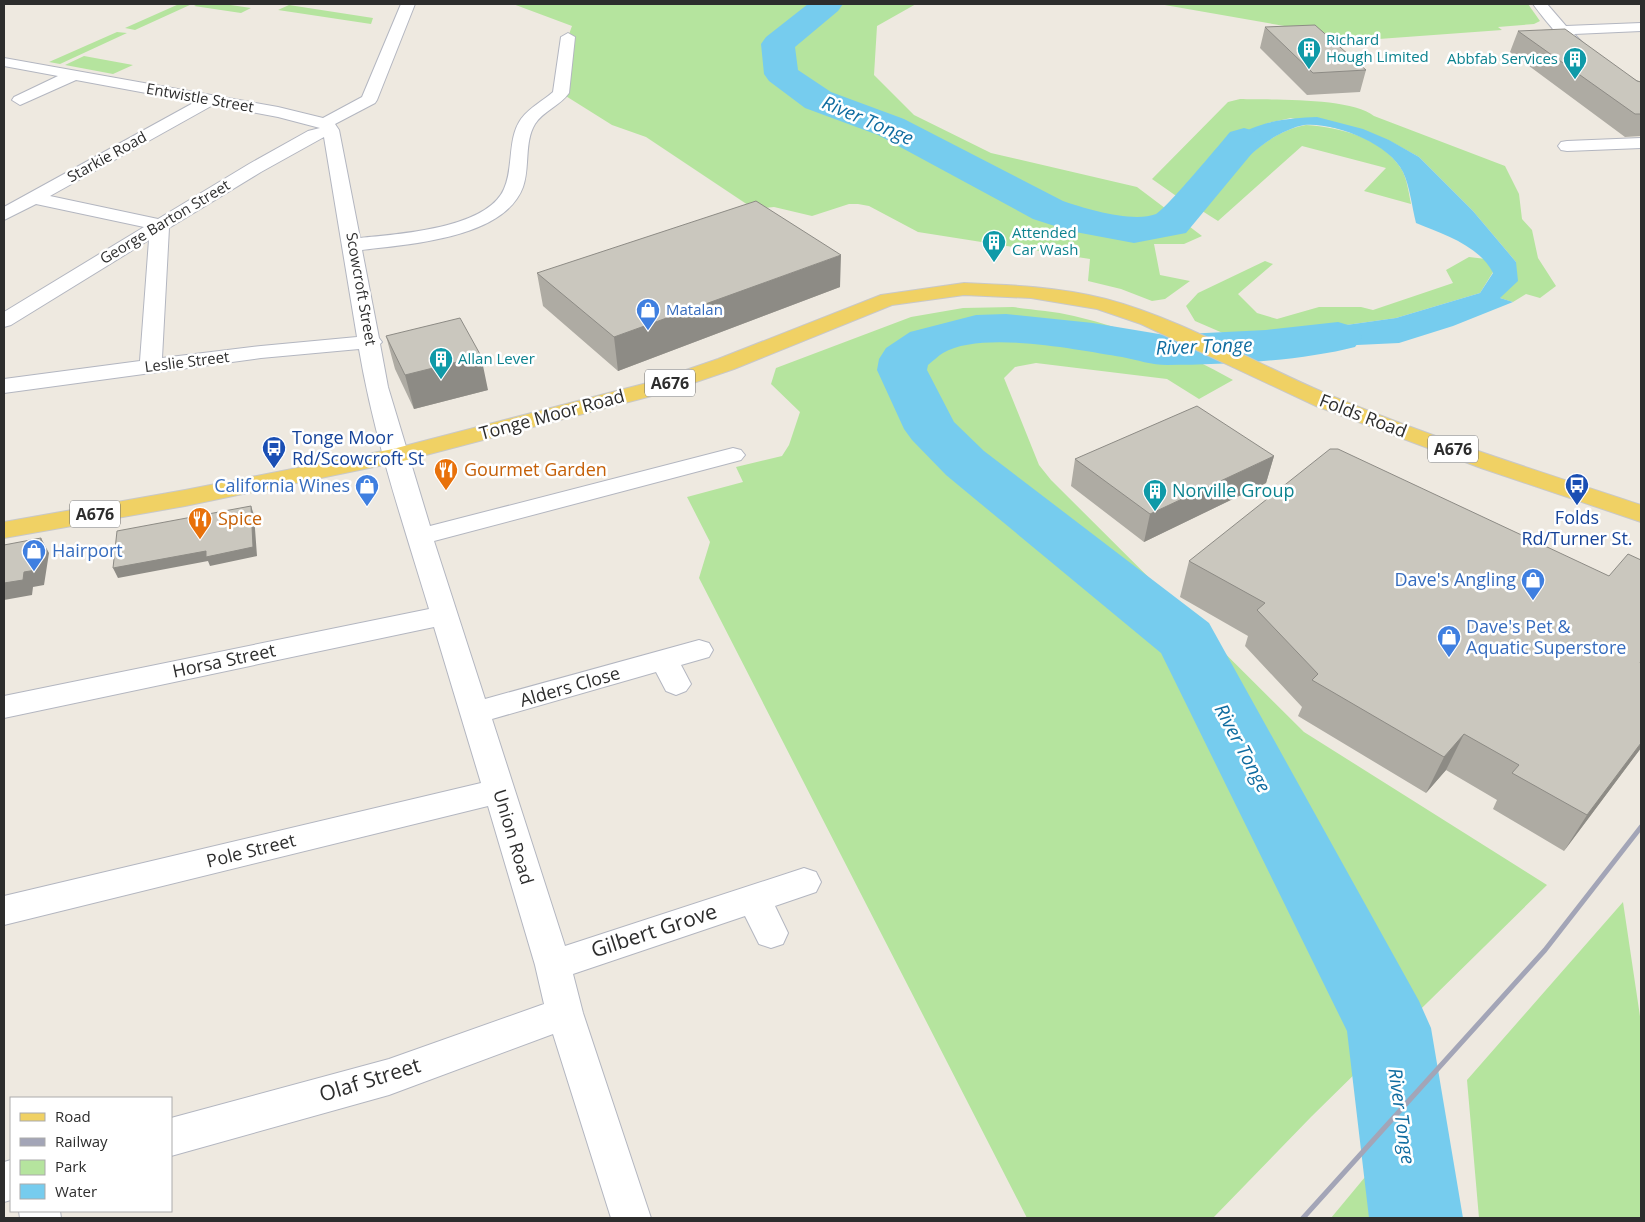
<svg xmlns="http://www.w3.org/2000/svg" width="1645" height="1222" font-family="'Open Sans',sans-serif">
<rect width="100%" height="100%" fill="#eee9e0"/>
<path fill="#b5e49e" d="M 179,4 L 192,4 L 135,30 L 125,28 Z
M 198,4 L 224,4 L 251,8 L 241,13 L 194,6 Z
M 513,4 L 916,4 L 877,26 L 874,75 L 914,115 L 991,153 L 1137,187 L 1202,236 L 1184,244 L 1154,244 L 1160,275 L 1190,281 L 1165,299 L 1152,301 L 1121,289 L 1088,281 L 1090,259 L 918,232 L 869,206 L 858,204 L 849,204 L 812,216 L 774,207 L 754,209 L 646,137 L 612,125 L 561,93 L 568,37 L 572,26 Z
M 1159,4 L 1528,4 L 1540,21 L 1534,24 L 1498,27 L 1502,30 L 1365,40 Z
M 289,5 L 373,18 L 371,24 L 278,10 Z
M 117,32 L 127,33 L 60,64 L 49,62 Z
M 84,56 L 133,65 L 113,74 L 65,65 Z
M 1240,99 C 1272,100 1351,97 1374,116 L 1505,166 L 1519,194 L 1522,219 L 1532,230 L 1538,258 L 1556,286 L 1540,298 L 1526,294 L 1513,302 L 1500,298 L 1516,262 L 1473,211 L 1419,157 L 1388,140 L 1291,118 L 1268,123 L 1232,140 L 1182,200 L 1152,179 L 1228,102 Z
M 1306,125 C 1340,127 1383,138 1402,170 C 1407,179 1409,194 1411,204 L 1364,191 L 1386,168 L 1302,146 L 1218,221 L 1199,209 C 1229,177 1260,133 1306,125 Z
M 1469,257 L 1486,259 L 1493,272 L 1480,293 L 1396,318 L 1239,340 L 1195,321 L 1186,306 L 1198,293 L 1265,261 L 1273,264 L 1238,294 L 1257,313 L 1277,319 L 1319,307 L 1361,307 L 1373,310 L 1453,283 L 1446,270 Z
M 1013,307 C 1033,310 1054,311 1074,316 C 1130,329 1183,352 1233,380 L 1199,399 L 1167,379 L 1036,363 L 1015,367 L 1004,378 L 1039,465 L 1051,480 L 1304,732 L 1547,885 L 1311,1117 L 1213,1218 L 1027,1218 L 699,578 L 710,542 L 687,497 L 743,482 L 736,467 L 782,456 L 789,445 L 800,412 L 771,384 L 776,368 L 911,317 L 963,308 Z
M 1623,902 L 1641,1023 L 1641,1218 L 1479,1218 L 1467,1080 Z
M 1375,1165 L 1381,1218 L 1331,1218 Z"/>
<path fill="#76ccee" d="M 1317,117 L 1363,129 L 1389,140 L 1419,157 L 1473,211 L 1516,262 L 1518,281 L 1500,298 L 1513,302 L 1453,326 L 1399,343 L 1357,345 L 1278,357 L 1239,340 L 1396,318 L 1480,293 L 1493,273 C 1480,246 1443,234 1416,223 C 1412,207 1410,187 1403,172 C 1389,143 1334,122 1304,125 C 1294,127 1285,131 1276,136 C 1245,154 1223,184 1199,209 L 1182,200 C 1197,183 1215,155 1232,140 C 1255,121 1289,118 1317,117 Z"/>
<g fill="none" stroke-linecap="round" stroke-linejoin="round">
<path fill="#76ccee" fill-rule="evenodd" d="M 808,4 L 843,4 L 838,11 L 795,47 L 798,70 L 831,92 L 904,119 L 1063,201 C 1086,209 1133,223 1156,214 C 1165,210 1220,144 1230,132 L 1244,128 L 1258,132 L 1263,140 L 1186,233 L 1134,243 L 1070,231 L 1033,219 L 878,135 L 805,108 L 769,81 L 764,74 L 761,44 L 766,37 Z
M 1006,314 L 1093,323 L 1165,335 L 1266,330 L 1338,322 L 1355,327 L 1362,337 L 1355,347 C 1301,361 1223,365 1167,365 C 1152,365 1137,360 1122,357 C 1078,350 982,330 943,353 C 938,356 933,361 928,365 L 927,370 L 954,422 L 984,451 L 1209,623 L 1419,1001 L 1431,1028 L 1463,1218 L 1369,1218 L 1347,1031 L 1161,653 L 946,475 L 912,440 L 904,429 L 877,370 L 879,359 L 886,348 L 910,332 L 976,315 Z"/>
<g stroke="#b3b6c0" stroke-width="2">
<path id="street" d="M 401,4 L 415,4 L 377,100 L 375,103 L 335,124 L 339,130 L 360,238 C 397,234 487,229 504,189 C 514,167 507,139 521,119 C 530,107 543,101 553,92 L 561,37 L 568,33 L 575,37 L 569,93 C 560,106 543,111 535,124 C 524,142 530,168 523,187 C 504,239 408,244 362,250 L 379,338 L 382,342 L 380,344 L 388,387 L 430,526 L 733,448 L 741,450 L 745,455 L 741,460 L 434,541 L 485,699 L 699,640 L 709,643 L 713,650 L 709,657 L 681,665 L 691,684 L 686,691 L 676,695 L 666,691 L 656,672 L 492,719 L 565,946 L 804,868 L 816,872 L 821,882 L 816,892 L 775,906 L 788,933 L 783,944 L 771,948 L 759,944 L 745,916 L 573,974 L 583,1013 L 651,1218 L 611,1218 L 553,1034 L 389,1095 L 171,1156 L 171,1118 L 389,1059 L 544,1004 L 535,965 L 488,806 L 4,925 L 4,896 L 481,783 L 434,627 L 4,718 L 4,696 L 429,609 C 403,523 374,438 359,349 L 261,358 L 4,393 L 4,379 L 140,361 L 149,240 L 11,325 L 4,327 L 4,312 L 144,227 L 36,204 L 4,220 L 4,207 L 195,102 L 76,80 L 20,105 L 12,100 L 14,97 L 58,76 L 4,66 L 4,58 L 278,107 L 323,118 L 362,97 ZM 213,105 L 278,117 L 320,128 L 308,131 L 249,164 L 158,219 L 50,196 ZM 324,137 L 357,337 L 261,346 L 162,358 L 169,228 L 261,172 Z
M 1533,4 L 1547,4 L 1566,26 L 1641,23 L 1641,31 L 1574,34 L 1605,66 L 1641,94 L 1641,106 C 1613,100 1551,29 1533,4 Z
M 1641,138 L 1641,148 L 1567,151 L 1561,150 L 1558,146 L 1561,142 L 1567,141 Z
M 11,1160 L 11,1200 L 4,1202 L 4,1162 Z
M 19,1211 L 60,1211 L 61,1218 L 20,1218 Z"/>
</g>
<g stroke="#c8c8c8" stroke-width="2">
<path id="primary" d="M 964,283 C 1012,285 1060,287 1106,299 C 1185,320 1257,365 1332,396 C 1432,438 1538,471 1641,505 L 1641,522 L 1481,468 L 1316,406 L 1141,324 L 1097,309 L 1031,298 L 964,295 L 892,305 L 734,369 L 667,392 L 403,461 L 185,506 L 4,538 L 4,522 L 185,490 L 393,449 L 651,382 L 718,359 L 881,295 Z"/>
</g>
<use href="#street" fill="#fff" fill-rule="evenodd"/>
<use href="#primary" fill="#f0d164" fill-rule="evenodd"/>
<path stroke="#a3a5b7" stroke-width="5" d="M 1303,1218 L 1545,950 L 1641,827"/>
</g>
<path fill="#aeaba3" d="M 1265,27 L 1366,70 L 1360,92 L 1307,95 L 1260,48 Z
M 1518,31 L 1641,82 L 1641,136 L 1625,137 L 1510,52 Z
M 537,273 L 840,287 L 618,371 L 543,306 Z
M 386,336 L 488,390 L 414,409 L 395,369 Z
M 1274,456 L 1266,483 L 1144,542 L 1071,486 L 1075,459 Z
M 1189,561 L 1641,748 L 1564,851 L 1493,809 L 1497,800 L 1446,770 L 1426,793 L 1298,716 L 1302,707 L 1245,646 L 1248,636 L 1180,597 Z"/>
<path fill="#8d8b85" d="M 841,255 L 840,287 L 618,371 L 614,337 Z
M 481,356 L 488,390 L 414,409 L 405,375 Z
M 1274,456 L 1266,483 L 1144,542 L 1150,514 Z
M 251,506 L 254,515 L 257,556 L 210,566 L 208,561 L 118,578 L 113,568 Z
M 41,538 L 49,553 L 44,585 L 33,587 L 32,595 L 4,600 L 4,583 L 24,572 Z
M 1464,734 L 1446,770 L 1426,793 L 1444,757 Z
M 1641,743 L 1641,748 L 1564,851 L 1587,815 Z"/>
<path fill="#cac7be" stroke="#8d8b85" d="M 1315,25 L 1366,70 L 1313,73 L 1265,27 Z
M 1565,29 L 1637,81 L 1641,82 L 1641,114 L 1635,114 L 1518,31 Z
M 756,201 L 841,255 L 614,337 L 537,273 Z
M 460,318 L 481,356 L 405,375 L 386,336 Z
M 1197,406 L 1274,456 L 1150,514 L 1075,459 Z
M 1330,449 L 1338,449 L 1609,576 L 1628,554 L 1641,560 L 1641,661 L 1640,663 L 1641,664 L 1641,743 L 1587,815 L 1512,773 L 1519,765 L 1464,734 L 1444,757 L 1312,680 L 1318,674 L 1257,610 L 1265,603 L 1189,561 Z
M 251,506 L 253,547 L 206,557 L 206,551 L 113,568 L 117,531 Z
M 41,538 L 36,570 L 24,572 L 23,580 L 4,583 L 4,545 Z"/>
<defs>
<g id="building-pin" transform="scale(1.25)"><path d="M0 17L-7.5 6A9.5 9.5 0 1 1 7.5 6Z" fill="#0f9aa8" stroke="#fff"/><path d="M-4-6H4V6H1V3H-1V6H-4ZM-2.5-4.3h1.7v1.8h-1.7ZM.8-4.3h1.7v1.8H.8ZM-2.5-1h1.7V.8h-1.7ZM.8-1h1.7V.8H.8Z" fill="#fff"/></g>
<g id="shop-pin" transform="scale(1.25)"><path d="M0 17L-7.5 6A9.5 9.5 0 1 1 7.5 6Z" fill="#3f7fe0" stroke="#fff"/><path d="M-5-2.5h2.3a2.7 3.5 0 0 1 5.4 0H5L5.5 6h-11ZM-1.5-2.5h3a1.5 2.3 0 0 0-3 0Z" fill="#fff"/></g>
<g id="bus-pin" transform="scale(1.25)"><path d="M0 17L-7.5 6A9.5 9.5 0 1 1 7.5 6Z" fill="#1a4fb4" stroke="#fff"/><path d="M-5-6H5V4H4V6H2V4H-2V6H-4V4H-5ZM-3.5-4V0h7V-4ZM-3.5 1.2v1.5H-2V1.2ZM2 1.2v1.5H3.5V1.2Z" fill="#fff"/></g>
<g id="restaurant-pin" transform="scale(1.25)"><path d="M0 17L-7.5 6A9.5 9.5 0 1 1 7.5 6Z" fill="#e8710a" stroke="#fff"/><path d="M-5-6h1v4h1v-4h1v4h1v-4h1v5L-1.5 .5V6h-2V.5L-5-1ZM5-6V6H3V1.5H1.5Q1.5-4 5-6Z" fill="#fff"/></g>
</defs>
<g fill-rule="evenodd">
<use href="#building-pin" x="1309" y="49"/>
<use href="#building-pin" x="1575" y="59"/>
<use href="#building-pin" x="994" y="242"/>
<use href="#shop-pin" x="648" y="310"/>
<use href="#building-pin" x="441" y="359"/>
<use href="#bus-pin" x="274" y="448"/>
<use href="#restaurant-pin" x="446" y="470"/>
<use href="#bus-pin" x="1577" y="485"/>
<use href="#shop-pin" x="367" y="486"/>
<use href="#building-pin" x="1155" y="491"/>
<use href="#restaurant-pin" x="200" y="519"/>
<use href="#shop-pin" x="34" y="551"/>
<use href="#shop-pin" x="1533" y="580"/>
<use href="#shop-pin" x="1449" y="637"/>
</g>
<g text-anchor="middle" stroke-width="5" stroke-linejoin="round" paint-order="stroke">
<g font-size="15" fill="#0d838f" stroke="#fff" text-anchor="start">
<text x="1326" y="45">Richard<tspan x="1326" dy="17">Hough Limited</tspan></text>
<text x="1558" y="64" text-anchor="end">Abbfab Services</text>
<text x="1012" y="238">Attended<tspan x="1012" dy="17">Car Wash</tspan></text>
<text x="458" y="364">Allan Lever</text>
</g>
<g font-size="15" fill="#2d2d2d" stroke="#fff">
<text transform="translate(200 98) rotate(10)" y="5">Entwistle Street</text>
<text transform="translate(107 157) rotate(-29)" y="5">Starkie Road</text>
<text transform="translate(165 222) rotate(-31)" y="5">George Barton Street</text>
<text transform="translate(361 289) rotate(80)" y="5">Scowcroft Street</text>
<text transform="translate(187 362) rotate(-7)" y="5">Leslie Street</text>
</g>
<g font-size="15" fill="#366cbe" stroke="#fff" text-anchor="start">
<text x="666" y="315">Matalan</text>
</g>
<g fill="#fff" stroke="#6c6c6c" stroke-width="1">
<rect x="645" y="369.5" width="50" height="27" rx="4"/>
<rect x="1428" y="435.5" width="50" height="27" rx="4"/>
<rect x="70" y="500.5" width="50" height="27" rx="4"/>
</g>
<g font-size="16" font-weight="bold" fill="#2d2d2d">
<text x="670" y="389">A676</text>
<text x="1453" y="455">A676</text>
<text x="95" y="520">A676</text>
</g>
<g font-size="18" fill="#2d2d2d" stroke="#fff">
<text transform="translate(552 415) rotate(-15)" y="6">Tonge Moor Road</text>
<text transform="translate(1363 416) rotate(21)" y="6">Folds Road</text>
<text transform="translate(224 661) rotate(-12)" y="6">Horsa Street</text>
<text transform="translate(570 687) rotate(-16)" y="6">Alders Close</text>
<text transform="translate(513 837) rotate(73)" y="6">Union Road</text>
<text transform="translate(251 851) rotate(-14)" y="6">Pole Street</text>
</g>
<g font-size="18" fill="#164399" stroke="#fff" text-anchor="start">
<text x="292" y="444">Tonge Moor<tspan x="292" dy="21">Rd/Scowcroft St</tspan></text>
<text x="1577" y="524" text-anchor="middle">Folds<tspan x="1577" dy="21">Rd/Turner St.</tspan></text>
</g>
<g font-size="18" fill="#c56008" stroke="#fff" text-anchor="start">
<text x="464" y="476">Gourmet Garden</text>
<text x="218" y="525">Spice</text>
</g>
<g font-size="18" fill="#366cbe" stroke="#fff" text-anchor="end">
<text x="350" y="492">California Wines</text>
<text x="52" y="557" text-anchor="start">Hairport</text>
<text x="1516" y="586">Dave's Angling</text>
<text x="1466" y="633" text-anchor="start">Dave's Pet &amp;<tspan x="1466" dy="21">Aquatic Superstore</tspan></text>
</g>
<g font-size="18" fill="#0d838f" stroke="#fff" text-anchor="start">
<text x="1172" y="497">Norville Group</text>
</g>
<g font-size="19" font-style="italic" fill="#0f6ca0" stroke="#fff">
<text transform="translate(868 120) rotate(23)" y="7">River Tonge</text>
<text transform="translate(1204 346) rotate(-2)" y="7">River Tonge</text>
<text transform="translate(1243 748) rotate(62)" y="7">River Tonge</text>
<text transform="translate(1402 1116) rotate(82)" y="7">River Tonge</text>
</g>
<g font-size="21" fill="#2d2d2d" stroke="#fff">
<text transform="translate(654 931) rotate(-18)" y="7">Gilbert Grove</text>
<text transform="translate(370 1080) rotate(-17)" y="7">Olaf Street</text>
</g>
</g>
<rect width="1645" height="1222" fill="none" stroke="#2d2d2d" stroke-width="10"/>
<rect x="10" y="1097" width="162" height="115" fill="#ffffff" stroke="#ababab"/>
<rect x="20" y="1113" width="25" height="8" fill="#f0d164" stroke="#ababab"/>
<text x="55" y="1122" font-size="15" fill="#2d2d2d">Road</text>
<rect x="20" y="1138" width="25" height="8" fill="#a3a5b7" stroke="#ababab"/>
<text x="55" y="1147" font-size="15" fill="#2d2d2d">Railway</text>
<rect x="20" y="1160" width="25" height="15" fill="#b5e49e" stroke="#ababab"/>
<text x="55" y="1172" font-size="15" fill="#2d2d2d">Park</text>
<rect x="20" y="1184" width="25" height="15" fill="#76ccee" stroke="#ababab"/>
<text x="55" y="1197" font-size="15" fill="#2d2d2d">Water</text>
</svg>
